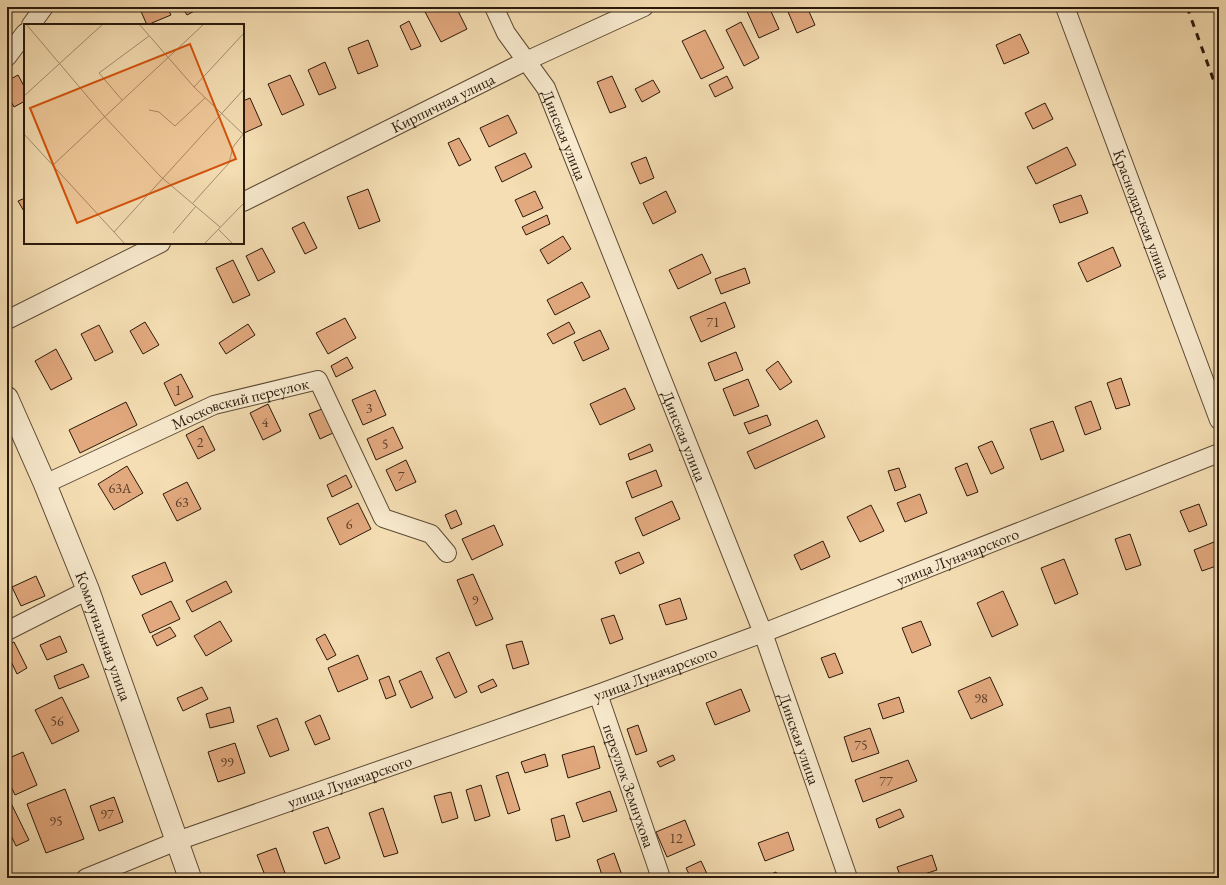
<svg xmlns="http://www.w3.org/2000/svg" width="1226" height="885" font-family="'EB Garamond',serif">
<rect width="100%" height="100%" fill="#f5deb3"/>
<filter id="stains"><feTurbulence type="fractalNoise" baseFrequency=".005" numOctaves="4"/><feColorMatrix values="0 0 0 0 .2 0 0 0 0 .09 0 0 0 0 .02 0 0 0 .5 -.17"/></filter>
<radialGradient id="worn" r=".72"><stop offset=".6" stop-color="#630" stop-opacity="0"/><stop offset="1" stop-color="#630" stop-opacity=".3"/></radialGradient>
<path fill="#e2a87e" stroke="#2a190b" d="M 139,7 L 167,7 L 171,15 L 147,25 Z
M 182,7 L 202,7 L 187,15 Z
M 430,7 L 456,7 L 467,29 L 441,42 L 424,10 Z
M 745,7 L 769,7 L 779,29 L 759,38 Z
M 786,7 L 807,7 L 815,25 L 797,33 Z
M 409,21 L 421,46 L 411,50 L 400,26 Z
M 741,22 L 759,58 L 744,66 L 726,30 Z
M 705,30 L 724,68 L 701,79 L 682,41 Z
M 1020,34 L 1029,53 L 1004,64 L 996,45 Z
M 368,40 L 378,66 L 358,74 L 348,48 Z
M 325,62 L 336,88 L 319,95 L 308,70 Z
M 18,75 L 25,88 L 25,101 L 14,107 L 7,94 L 7,81 Z
M 290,75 L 304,105 L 282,115 L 268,84 Z
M 612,76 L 626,107 L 610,113 L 597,82 Z
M 727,76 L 733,88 L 715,97 L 709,85 Z
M 653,80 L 660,92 L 642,102 L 635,89 Z
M 250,98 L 262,125 L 244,133 L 243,101 Z
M 1045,103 L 1053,119 L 1033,129 L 1025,113 Z
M 508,115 L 517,133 L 489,147 L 480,128 Z
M 459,138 L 471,160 L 459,166 L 448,143 Z
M 1067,147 L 1076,165 L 1036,184 L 1027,167 Z
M 525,153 L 532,167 L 502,182 L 495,167 Z
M 646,157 L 654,178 L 640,184 L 631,163 Z
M 368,189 L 380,221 L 359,229 L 347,197 Z
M 535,191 L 543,208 L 523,217 L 515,200 Z
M 666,191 L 676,212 L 653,224 L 643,203 Z
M 1081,195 L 1088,213 L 1060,223 L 1053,205 Z
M 25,198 L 25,213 L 18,201 Z
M 547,215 L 550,224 L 526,235 L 522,227 Z
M 304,222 L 317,248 L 305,254 L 292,228 Z
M 563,236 L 571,249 L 548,264 L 540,250 Z
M 1113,247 L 1121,266 L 1087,282 L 1078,263 Z
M 262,248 L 275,272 L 258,281 L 246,256 Z
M 702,254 L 711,273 L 678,289 L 669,270 Z
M 233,260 L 250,295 L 233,303 L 216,268 Z
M 745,268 L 750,283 L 721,294 L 715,279 Z
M 582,282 L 590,297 L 555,315 L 547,300 Z
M 725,302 L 735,327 L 701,342 L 690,317 Z
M 345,318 L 356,338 L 328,354 L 316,333 Z
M 145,322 L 159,345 L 143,354 L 130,331 Z
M 569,322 L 575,333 L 553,344 L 547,334 Z
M 248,324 L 255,335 L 226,354 L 219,343 Z
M 99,325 L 113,352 L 95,361 L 81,334 Z
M 600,330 L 609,349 L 583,361 L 574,342 Z
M 56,349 L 72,379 L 51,390 L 35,361 Z
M 736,352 L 743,370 L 715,381 L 708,363 Z
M 347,357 L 353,368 L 336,377 L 331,366 Z
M 778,361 L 792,382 L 780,390 L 766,370 Z
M 181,374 L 193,397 L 175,406 L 164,383 Z
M 1121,378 L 1130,405 L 1116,409 L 1107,383 Z
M 748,379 L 759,406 L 734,416 L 723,389 Z
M 625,388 L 635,409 L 600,425 L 590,404 Z
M 375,390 L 386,415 L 363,425 L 352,400 Z
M 1091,401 L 1101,429 L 1085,435 L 1075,407 Z
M 126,402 L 137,425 L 80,453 L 69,430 Z
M 268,404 L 281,431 L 263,440 L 250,413 Z
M 322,409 L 333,433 L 320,439 L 309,414 Z
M 767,415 L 771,425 L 749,434 L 744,423 Z
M 817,420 L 825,437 L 755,469 L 747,452 Z
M 1053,421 L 1064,451 L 1041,460 L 1030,429 Z
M 203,426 L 215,450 L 198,459 L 186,435 Z
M 393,427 L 403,448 L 376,460 L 367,439 Z
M 992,441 L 1004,468 L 991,474 L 978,447 Z
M 650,444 L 653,451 L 630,460 L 628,454 Z
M 406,460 L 416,482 L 396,491 L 386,470 Z
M 967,463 L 978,492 L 967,496 L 955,468 Z
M 127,466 L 143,493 L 114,510 L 98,484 Z
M 899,468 L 906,487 L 895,491 L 888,471 Z
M 656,470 L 662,486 L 632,498 L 626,482 Z
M 346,475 L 352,487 L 332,497 L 327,485 Z
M 187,482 L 201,509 L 177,521 L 163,494 Z
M 920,494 L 927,513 L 905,522 L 897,503 Z
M 672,501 L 680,519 L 643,536 L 635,518 Z
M 358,503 L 371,529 L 340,545 L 327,518 Z
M 1199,504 L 1207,525 L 1189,532 L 1180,511 Z
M 871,505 L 884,531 L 860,542 L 847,517 Z
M 456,510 L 462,524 L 451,529 L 445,515 Z
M 494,525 L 503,545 L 472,560 L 462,539 Z
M 1130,534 L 1141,565 L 1126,570 L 1115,539 Z
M 1219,540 L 1219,565 L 1202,571 L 1194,550 Z
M 823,541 L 830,557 L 801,570 L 794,555 Z
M 639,552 L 644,563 L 620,574 L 615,562 Z
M 1064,559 L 1078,594 L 1055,604 L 1041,568 Z
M 165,562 L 173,581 L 141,595 L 132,576 Z
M 473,574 L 493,619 L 476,626 L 457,580 Z
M 36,576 L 45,596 L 21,606 L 12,587 Z
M 226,581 L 232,592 L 192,612 L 186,601 Z
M 1003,591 L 1018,625 L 992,637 L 977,603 Z
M 680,598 L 687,619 L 666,625 L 659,605 Z
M 171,601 L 180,619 L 150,633 L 142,615 Z
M 614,615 L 623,639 L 610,644 L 601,619 Z
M 220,621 L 232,641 L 206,656 L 194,636 Z
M 921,621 L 931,645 L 912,653 L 902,628 Z
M 170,627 L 176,636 L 157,646 L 152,636 Z
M 325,634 L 336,655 L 327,660 L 316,639 Z
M 60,636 L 67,652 L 47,660 L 40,645 Z
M 522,641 L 529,664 L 513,669 L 506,645 Z
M 14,642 L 27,668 L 17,674 L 7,653 L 7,645 Z
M 449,652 L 467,692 L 455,698 L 436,658 Z
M 835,653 L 843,673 L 829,678 L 821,658 Z
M 358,655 L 368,679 L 338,692 L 328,668 Z
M 83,664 L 89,677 L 59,689 L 54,676 Z
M 421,671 L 433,698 L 411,708 L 399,681 Z
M 389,676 L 396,695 L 386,699 L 379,680 Z
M 990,677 L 1003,705 L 971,719 L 958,691 Z
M 493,679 L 497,686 L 481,693 L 478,686 Z
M 202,687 L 208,699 L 183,711 L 177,698 Z
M 741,689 L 750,711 L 715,725 L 706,703 Z
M 62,697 L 79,731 L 52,744 L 35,710 Z
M 899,697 L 904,712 L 883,719 L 878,704 Z
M 230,707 L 234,722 L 210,728 L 206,714 Z
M 320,715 L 330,739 L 315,745 L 305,722 Z
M 277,718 L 289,750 L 270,757 L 257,726 Z
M 638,725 L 647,751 L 636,755 L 627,729 Z
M 870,728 L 879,753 L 852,762 L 844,737 Z
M 235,743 L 245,773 L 218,782 L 208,752 Z
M 594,746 L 600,768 L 568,778 L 562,755 Z
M 23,752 L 37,785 L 15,795 L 7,778 L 7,759 Z
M 545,754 L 548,766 L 525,773 L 521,762 Z
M 673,755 L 675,760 L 660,767 L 657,762 Z
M 908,760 L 917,781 L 863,802 L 855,780 Z
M 508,772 L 520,810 L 508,814 L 496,776 Z
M 481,785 L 490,816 L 475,821 L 466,790 Z
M 65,789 L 84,839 L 46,853 L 27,804 Z
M 610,791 L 617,811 L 583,822 L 576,803 Z
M 451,792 L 458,818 L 442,823 L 434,796 Z
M 7,795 L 29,840 L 16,846 L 7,827 Z
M 114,797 L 123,822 L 99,831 L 90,806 Z
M 383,808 L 398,853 L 384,857 L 369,813 Z
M 900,809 L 904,817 L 879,828 L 876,819 Z
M 564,815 L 570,837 L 556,841 L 551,819 Z
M 685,820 L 695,845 L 667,857 L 656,832 Z
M 328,827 L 340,858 L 325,864 L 313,832 Z
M 788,832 L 794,850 L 765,861 L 758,843 Z
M 276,848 L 285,873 L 266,878 L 257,855 Z
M 614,853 L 623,878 L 603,878 L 597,860 Z
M 932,855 L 937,870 L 912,878 L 901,878 L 897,867 Z
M 701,861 L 709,878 L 691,878 L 686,868 Z
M 776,872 L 779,878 L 762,878 Z"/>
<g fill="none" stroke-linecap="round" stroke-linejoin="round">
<g stroke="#5d4a35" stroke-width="20">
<g id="minor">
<path id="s1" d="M 494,7 L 506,33 L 546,88 L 763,633 L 848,878"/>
<path id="s2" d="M 1065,7 L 1219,420"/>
<path d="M 31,25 L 44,7"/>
<path d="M 7,57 L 25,33"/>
<path id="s3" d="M 243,202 L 526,61 L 644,7"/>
<path d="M 7,320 L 161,243"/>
<path id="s4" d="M 45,484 L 214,405 L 318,380 L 383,518 L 431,534 L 447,553"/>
<path d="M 7,631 L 88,590"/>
<path id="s5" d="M 598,694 L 661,878"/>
<path id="s6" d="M 86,878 L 177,841 L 598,694 L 763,633 L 1219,453"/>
</g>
</g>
<g stroke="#5d4a35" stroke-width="24">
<g id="tertiary">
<path id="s7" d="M 7,398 L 45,484 L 88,590 L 190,878"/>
</g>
</g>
<use href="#minor" stroke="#f8eace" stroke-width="18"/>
<use href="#tertiary" stroke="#f8eace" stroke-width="22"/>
<path stroke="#2a190b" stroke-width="3" stroke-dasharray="7 7" stroke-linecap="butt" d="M 1187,7 L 1219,95"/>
</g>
<g text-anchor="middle" stroke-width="3" stroke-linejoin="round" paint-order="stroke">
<g font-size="14" fill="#583d28">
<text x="713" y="327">71</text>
<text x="178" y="395">1</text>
<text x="369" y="413">3</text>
<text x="265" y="427">4</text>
<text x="200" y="447">2</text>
<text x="385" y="449">5</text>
<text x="401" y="481">7</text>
<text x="120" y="493">63А</text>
<text x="182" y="507">63</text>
<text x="349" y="529">6</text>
<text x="475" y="605">9</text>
<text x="981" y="703">98</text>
<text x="57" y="726">56</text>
<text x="861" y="750">75</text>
<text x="227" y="767">99</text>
<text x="886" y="786">77</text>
<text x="107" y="819">97</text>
<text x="56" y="826">95</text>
<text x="676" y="843">12</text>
</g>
<g font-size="16" fill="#2a190b" stroke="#f8eace">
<text dy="6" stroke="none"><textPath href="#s3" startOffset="223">Кирпичная улица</textPath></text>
<text dy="6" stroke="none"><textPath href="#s1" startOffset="147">Динская улица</textPath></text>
<text dy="6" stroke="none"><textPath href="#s2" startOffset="221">Краснодарская улица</textPath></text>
<text dy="6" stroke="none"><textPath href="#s4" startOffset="212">Московский переулок</textPath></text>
<text dy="6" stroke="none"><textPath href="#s1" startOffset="471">Динская улица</textPath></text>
<text dy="6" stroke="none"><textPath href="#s6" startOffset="929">улица Луначарского</textPath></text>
<text dy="6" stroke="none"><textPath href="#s7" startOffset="257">Коммунальная улица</textPath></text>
<text dy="6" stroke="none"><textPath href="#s6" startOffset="605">улица Луначарского</textPath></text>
<text dy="6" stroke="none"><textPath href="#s1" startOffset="795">Динская улица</textPath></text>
<text dy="6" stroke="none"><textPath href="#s6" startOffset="281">улица Луначарского</textPath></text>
<text dy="6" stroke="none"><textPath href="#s5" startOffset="97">переулок Земнухова</textPath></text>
</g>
</g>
<g transform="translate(24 24)">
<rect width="220" height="220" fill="#f5deb3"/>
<path fill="none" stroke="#a48f70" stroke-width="1" d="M 2,0 L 80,92 L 136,152 L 196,203M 115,0 L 170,63 L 220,111M 170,63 L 220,9M 0,72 L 79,0M 98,76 L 75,49 L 125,12M 125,86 L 135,88 L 151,102 L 181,74M 0,110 L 101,220M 29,141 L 180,0M 169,179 L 205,139 L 209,123 L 220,109M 194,205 L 209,220M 90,208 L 220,65M 149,209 L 172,182M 180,220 L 220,179"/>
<path fill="#d5530c" fill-opacity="0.15" stroke="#d5530c" stroke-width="2" d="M 166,20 L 212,135 L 53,199 L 6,84 Z"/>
<rect width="220" height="220" fill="none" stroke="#2a190b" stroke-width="2"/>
</g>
<rect width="1226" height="885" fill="none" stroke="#f5deb3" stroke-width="24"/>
<rect x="8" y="8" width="1210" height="869" fill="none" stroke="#2a190b" stroke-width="2"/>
<rect x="12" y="12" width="1202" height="861" fill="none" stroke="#2a190b"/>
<rect width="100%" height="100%" filter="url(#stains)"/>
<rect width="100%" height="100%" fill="url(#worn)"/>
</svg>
